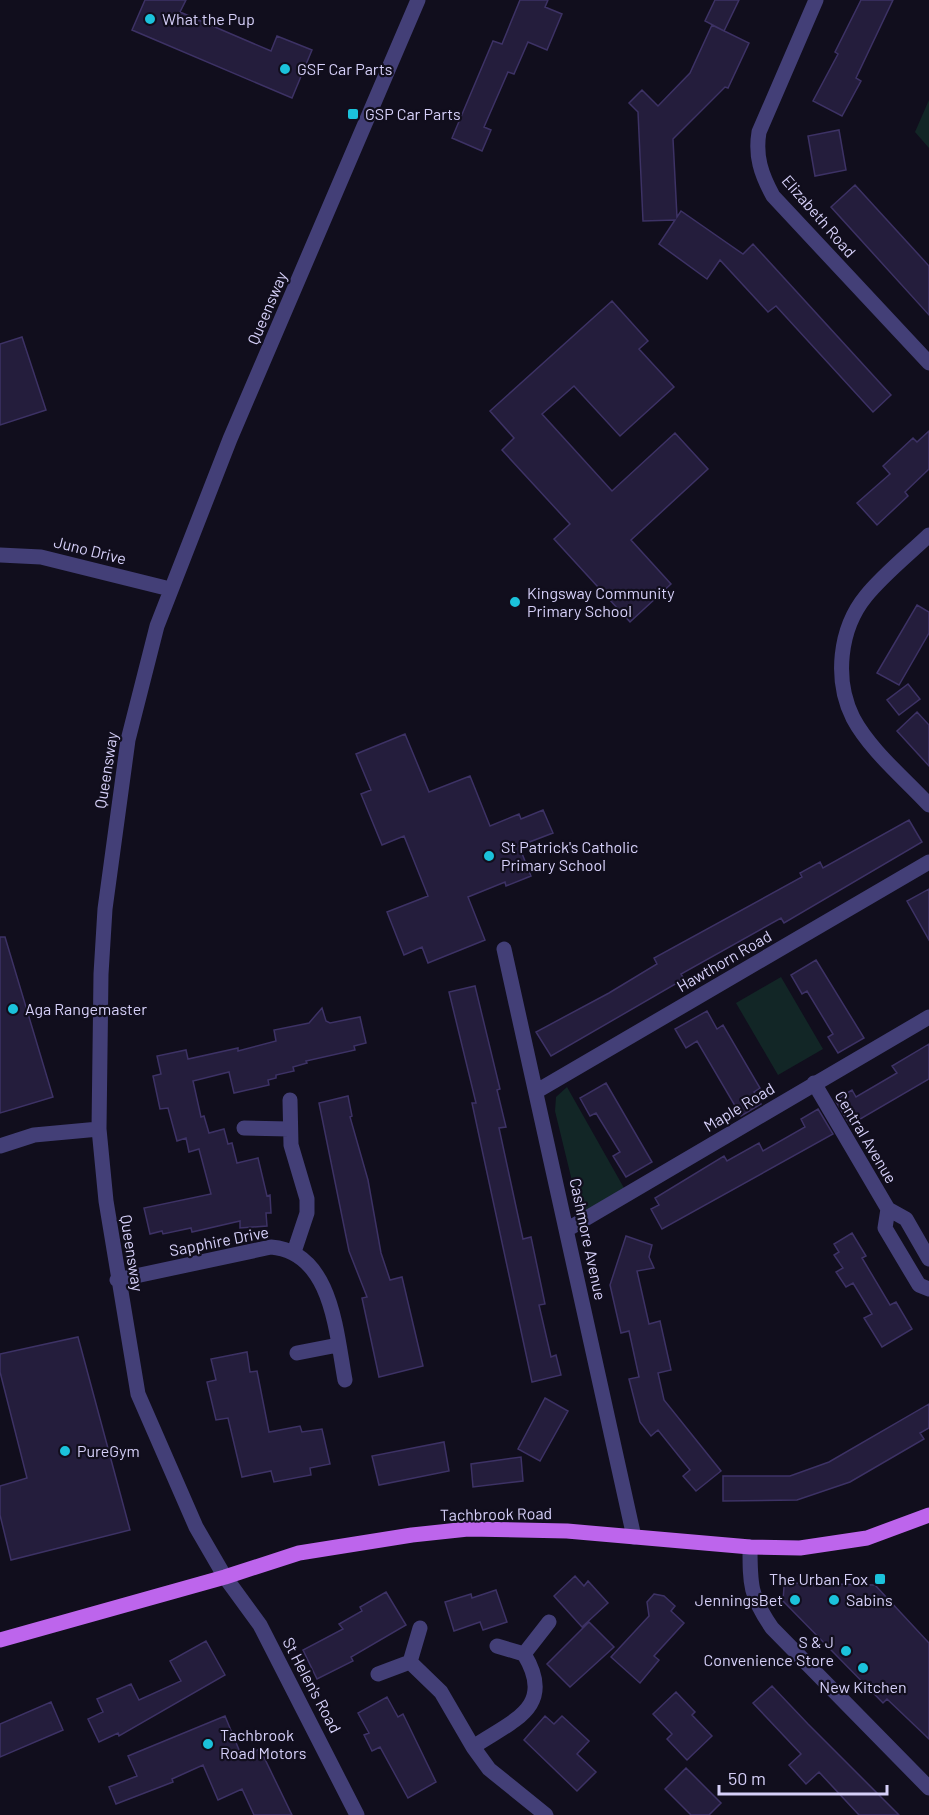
<svg xmlns="http://www.w3.org/2000/svg" width="929" height="1815" font-family="Barlow,sans-serif">
<rect width="100%" height="100%" fill="#110e1d"/>
<path fill="#122626" d="M 929,100 L 929,148 L 915,132 Z
M 781,977 L 823,1049 L 778,1075 L 736,1003 Z
M 567,1087 L 624,1188 L 582,1213 L 579,1210 L 555,1111 L 556,1097 Z"/>
<path fill="#241d3c" stroke="#3d3265" stroke-width="1.5" d="M 145,0 L 186,0 L 180,12 L 271,51 L 277,36 L 312,50 L 292,98 L 132,30 Z
M 520,0 L 548,0 L 545,7 L 562,14 L 547,50 L 528,42 L 514,74 L 508,72 L 484,127 L 491,130 L 482,151 L 452,138 L 493,41 L 502,44 Z
M 715,0 L 739,0 L 724,31 L 705,21 Z
M 861,0 L 893,0 L 856,78 L 861,81 L 842,116 L 813,101 L 838,54 L 835,52 Z
M 712,25 L 749,43 L 728,88 L 725,87 L 673,139 L 677,217 L 681,211 L 743,254 L 753,244 L 891,395 L 873,412 L 776,306 L 768,312 L 720,260 L 707,279 L 659,244 L 675,220 L 643,221 L 638,112 L 629,103 L 642,90 L 658,106 L 690,73 Z
M 839,130 L 846,170 L 815,176 L 808,136 Z
M 855,185 L 929,266 L 929,315 L 831,207 Z
M 612,301 L 648,341 L 639,349 L 674,387 L 620,436 L 574,386 L 542,414 L 612,491 L 675,433 L 708,469 L 631,540 L 671,584 L 630,622 L 554,539 L 570,524 L 502,450 L 514,438 L 490,411 Z
M 22,337 L 46,410 L 0,425 L 0,344 Z
M 929,431 L 929,469 L 905,492 L 908,496 L 877,525 L 857,503 L 890,474 L 883,466 L 913,438 L 917,442 Z
M 917,605 L 929,612 L 929,633 L 899,685 L 877,673 Z
M 908,684 L 920,699 L 899,715 L 887,700 Z
M 917,712 L 929,725 L 929,766 L 897,731 Z
M 405,734 L 429,792 L 470,776 L 490,826 L 519,814 L 521,819 L 543,810 L 553,833 L 519,846 L 531,876 L 506,886 L 505,882 L 468,897 L 485,940 L 428,963 L 422,947 L 404,955 L 387,912 L 428,896 L 404,836 L 382,845 L 361,794 L 371,790 L 356,754 Z
M 909,820 L 922,842 L 784,923 L 781,918 L 681,974 L 684,979 L 551,1056 L 536,1032 L 609,993 L 657,964 L 654,958 L 802,877 L 800,873 L 820,862 L 823,868 Z
M 929,889 L 929,940 L 907,901 Z
M 0,937 L 5,937 L 53,1097 L 0,1113 Z
M 816,960 L 864,1038 L 838,1053 L 828,1037 L 833,1034 L 807,991 L 802,994 L 791,975 Z
M 475,986 L 500,1089 L 497,1090 L 506,1127 L 499,1128 L 523,1239 L 531,1237 L 545,1304 L 539,1305 L 551,1357 L 556,1355 L 561,1375 L 532,1382 L 472,1103 L 476,1103 L 449,992 Z
M 322,1008 L 326,1021 L 330,1023 L 360,1017 L 366,1043 L 354,1046 L 355,1050 L 306,1061 L 307,1063 L 293,1067 L 294,1071 L 276,1075 L 276,1078 L 268,1080 L 269,1085 L 234,1093 L 229,1072 L 193,1081 L 201,1117 L 204,1116 L 209,1133 L 224,1129 L 228,1144 L 232,1143 L 237,1163 L 258,1158 L 267,1196 L 270,1195 L 271,1213 L 266,1213 L 267,1226 L 240,1228 L 240,1221 L 192,1232 L 191,1228 L 163,1234 L 162,1231 L 150,1234 L 144,1208 L 211,1194 L 199,1149 L 189,1152 L 186,1138 L 177,1141 L 168,1108 L 160,1109 L 153,1076 L 161,1074 L 157,1056 L 186,1050 L 188,1059 L 238,1048 L 238,1051 L 276,1041 L 274,1030 L 309,1023 Z
M 707,1011 L 717,1029 L 723,1025 L 760,1088 L 754,1092 L 761,1104 L 741,1116 L 697,1041 L 686,1048 L 675,1029 Z
M 929,1044 L 929,1079 L 850,1125 L 835,1100 L 852,1090 L 856,1097 L 897,1073 L 892,1066 Z
M 606,1083 L 652,1162 L 626,1177 L 613,1156 L 620,1152 L 596,1113 L 590,1116 L 580,1098 Z
M 348,1096 L 352,1116 L 350,1117 L 368,1180 L 381,1253 L 390,1280 L 402,1277 L 423,1366 L 379,1377 L 362,1298 L 367,1297 L 349,1251 L 319,1103 Z
M 818,1109 L 833,1134 L 662,1229 L 651,1209 L 659,1205 L 655,1198 L 724,1156 L 727,1161 L 759,1143 L 763,1151 L 805,1127 L 801,1119 Z
M 852,1233 L 866,1256 L 862,1258 L 890,1305 L 896,1302 L 912,1329 L 882,1347 L 864,1318 L 872,1314 L 853,1283 L 846,1287 L 836,1272 L 843,1268 L 834,1255 L 839,1252 L 834,1244 Z
M 626,1236 L 652,1245 L 649,1257 L 654,1268 L 637,1271 L 649,1324 L 660,1321 L 671,1370 L 658,1373 L 664,1400 L 721,1471 L 696,1491 L 683,1476 L 690,1470 L 658,1430 L 651,1436 L 640,1422 L 629,1379 L 639,1377 L 629,1331 L 621,1333 L 610,1285 Z
M 78,1337 L 130,1530 L 11,1560 L 0,1515 L 0,1486 L 27,1478 L 0,1372 L 0,1354 Z
M 247,1352 L 250,1372 L 257,1371 L 269,1432 L 300,1426 L 302,1432 L 322,1429 L 330,1464 L 310,1468 L 311,1475 L 274,1482 L 271,1471 L 242,1477 L 228,1418 L 216,1420 L 207,1382 L 216,1380 L 211,1359 Z
M 545,1398 L 568,1411 L 540,1461 L 518,1449 Z
M 929,1404 L 929,1428 L 920,1433 L 924,1439 L 850,1482 L 797,1500 L 723,1501 L 723,1476 L 790,1476 L 829,1462 Z
M 444,1442 L 449,1471 L 379,1485 L 372,1456 Z
M 521,1457 L 523,1481 L 473,1487 L 471,1464 Z
M 575,1576 L 584,1586 L 588,1581 L 608,1603 L 582,1627 L 554,1596 Z
M 791,1583 L 875,1585 L 929,1643 L 929,1739 L 887,1699 L 883,1703 L 783,1601 L 784,1587 Z
M 496,1590 L 507,1622 L 483,1630 L 480,1622 L 454,1631 L 445,1602 L 471,1594 L 472,1598 Z
M 386,1592 L 406,1625 L 351,1657 L 353,1661 L 317,1679 L 303,1650 L 343,1629 L 339,1624 L 362,1611 L 360,1607 Z
M 654,1594 L 664,1596 L 675,1606 L 671,1611 L 684,1623 L 654,1656 L 659,1660 L 640,1683 L 611,1657 L 649,1616 L 647,1602 Z
M 589,1622 L 614,1647 L 570,1687 L 547,1664 Z
M 206,1641 L 225,1675 L 119,1736 L 118,1733 L 99,1742 L 88,1719 L 103,1712 L 97,1699 L 131,1684 L 139,1700 L 181,1681 L 170,1661 Z
M 772,1686 L 808,1724 L 899,1815 L 859,1815 L 819,1772 L 806,1784 L 789,1765 L 801,1754 L 753,1703 Z
M 676,1692 L 695,1712 L 692,1715 L 712,1736 L 687,1760 L 667,1739 L 672,1734 L 653,1714 Z
M 387,1697 L 398,1717 L 403,1714 L 436,1782 L 408,1798 L 380,1747 L 372,1751 L 364,1735 L 369,1733 L 358,1713 Z
M 51,1702 L 63,1730 L 0,1757 L 0,1724 Z
M 225,1716 L 242,1757 L 260,1749 L 292,1815 L 254,1815 L 242,1789 L 218,1800 L 203,1765 L 172,1779 L 173,1782 L 116,1804 L 109,1787 L 137,1776 L 128,1756 Z
M 545,1716 L 554,1724 L 562,1716 L 589,1741 L 577,1754 L 596,1772 L 577,1791 L 524,1740 Z
M 686,1768 L 721,1803 L 709,1815 L 691,1815 L 665,1789 Z"/>
<g fill="none" stroke-linecap="round" stroke-linejoin="round">
<path stroke="#433f77" stroke-width="15" d="M 816,0 L 759,132 C 755,156 761,174 773,196 L 929,363
M 929,535 C 908,555 884,574 866,596 C 839,629 834,680 853,718 C 870,750 904,778 929,805
M 0,555 L 41,557 L 170,589
M 504,949 L 634,1537
M 814,1083 L 888,1209 L 906,1219 L 929,1259
M 537,1091 L 929,862
M 290,1100 L 291,1145 L 307,1199 L 307,1213 L 294,1252
M 244,1128 L 289,1129
M 0,1146 L 34,1135 L 99,1129
M 888,1209 L 885,1228 L 919,1285 L 929,1289
M 568,1229 L 929,1017
M 117,1280 L 271,1247 C 332,1252 336,1332 345,1380
M 297,1353 L 338,1345
M 750,1547 C 750,1585 750,1596 772,1628 L 929,1788
M 524,1654 L 549,1622
M 410,1662 L 441,1692 L 473,1747 L 489,1769 L 546,1815
M 378,1674 L 410,1662 L 420,1628
M 473,1747 C 511,1721 557,1708 524,1654 L 497,1646
M 357,1815 L 260,1625 L 225,1577 L 196,1527 L 138,1394 L 106,1201 L 99,1129 L 101,974 L 105,909 L 128,740 L 157,626 L 230,439 L 418,0"/>
<path stroke="#bd65ec" stroke-width="15" d="M 0,1640 L 225,1577 L 299,1553 L 412,1535 L 468,1529 L 567,1531 L 750,1547 L 800,1548 L 867,1538 L 929,1515"/>
</g>
<g fill="#1bc2db" stroke="#110e1d" stroke-width="2">
<circle cx="150" cy="19" r="6"/>
<circle cx="285" cy="69" r="6"/>
<rect x="347" y="108" width="12" height="12" rx="3"/>
<circle cx="515" cy="602" r="6"/>
<circle cx="489" cy="856" r="6"/>
<circle cx="13" cy="1009" r="6"/>
<circle cx="65" cy="1451" r="6"/>
<rect x="874" y="1573" width="12" height="12" rx="3"/>
<circle cx="795" cy="1600" r="6"/>
<circle cx="834" cy="1600" r="6"/>
<circle cx="846" cy="1651" r="6"/>
<circle cx="863" cy="1668" r="6"/>
<circle cx="208" cy="1744" r="6"/>
</g>
<g text-anchor="middle" stroke-width="4.5" stroke-linejoin="round" paint-order="stroke">
<g font-size="16" fill="#d6d0f9" stroke="#110e1d" text-anchor="start">
<text x="162" y="25">What the Pup</text>
<text x="297" y="75">GSF Car Parts</text>
<text x="365" y="120">GSP Car Parts</text>
<text x="527" y="599">Kingsway Community<tspan x="527" dy="18">Primary School</tspan></text>
<text x="501" y="853">St Patrick's Catholic<tspan x="501" dy="18">Primary School</tspan></text>
<text x="25" y="1015">Aga Rangemaster</text>
<text x="77" y="1457">PureGym</text>
<text x="868" y="1585" text-anchor="end">The Urban Fox</text>
<text x="783" y="1606" text-anchor="end">JenningsBet</text>
<text x="846" y="1606">Sabins</text>
<text x="834" y="1648" text-anchor="end">S &amp; J<tspan x="834" dy="18">Convenience Store</tspan></text>
<text x="863" y="1693" text-anchor="middle">New Kitchen</text>
<text x="220" y="1741">Tachbrook<tspan x="220" dy="18">Road Motors</tspan></text>
</g>
<g font-size="16" fill="#d6d0f9" stroke="#110e1d">
<text transform="translate(819 216) rotate(49)" y="6">Elizabeth Road</text>
<text transform="translate(267 308) rotate(-67)" y="6">Queensway</text>
<text transform="translate(90 550) rotate(14)" y="6">Juno Drive</text>
<text transform="translate(106 770) rotate(-81)" y="6">Queensway</text>
<text transform="translate(724 961) rotate(-30)" y="6">Hawthorn Road</text>
<text transform="translate(739 1107) rotate(-31)" y="6">Maple Road</text>
<text transform="translate(866 1137) rotate(59)" y="6">Central Avenue</text>
<text transform="translate(588 1239) rotate(78)" y="6">Cashmore Avenue</text>
<text transform="translate(219 1241) rotate(-11)" y="6">Sapphire Drive</text>
<text transform="translate(132 1253) rotate(81)" y="6">Queensway</text>
<text transform="translate(496 1514) rotate(-1)" y="6">Tachbrook Road</text>
<text transform="translate(312 1685) rotate(62)" y="6">St Helen's Road</text>
</g>
</g>
<path d="M719 1785v9h168v-9" fill="none" stroke="#d6d0f9" stroke-width="3"/>
<text x="728" y="1785" font-size="18" fill="#d6d0f9" stroke="#110e1d" stroke-width="4.5" paint-order="stroke">50 m</text>
</svg>
